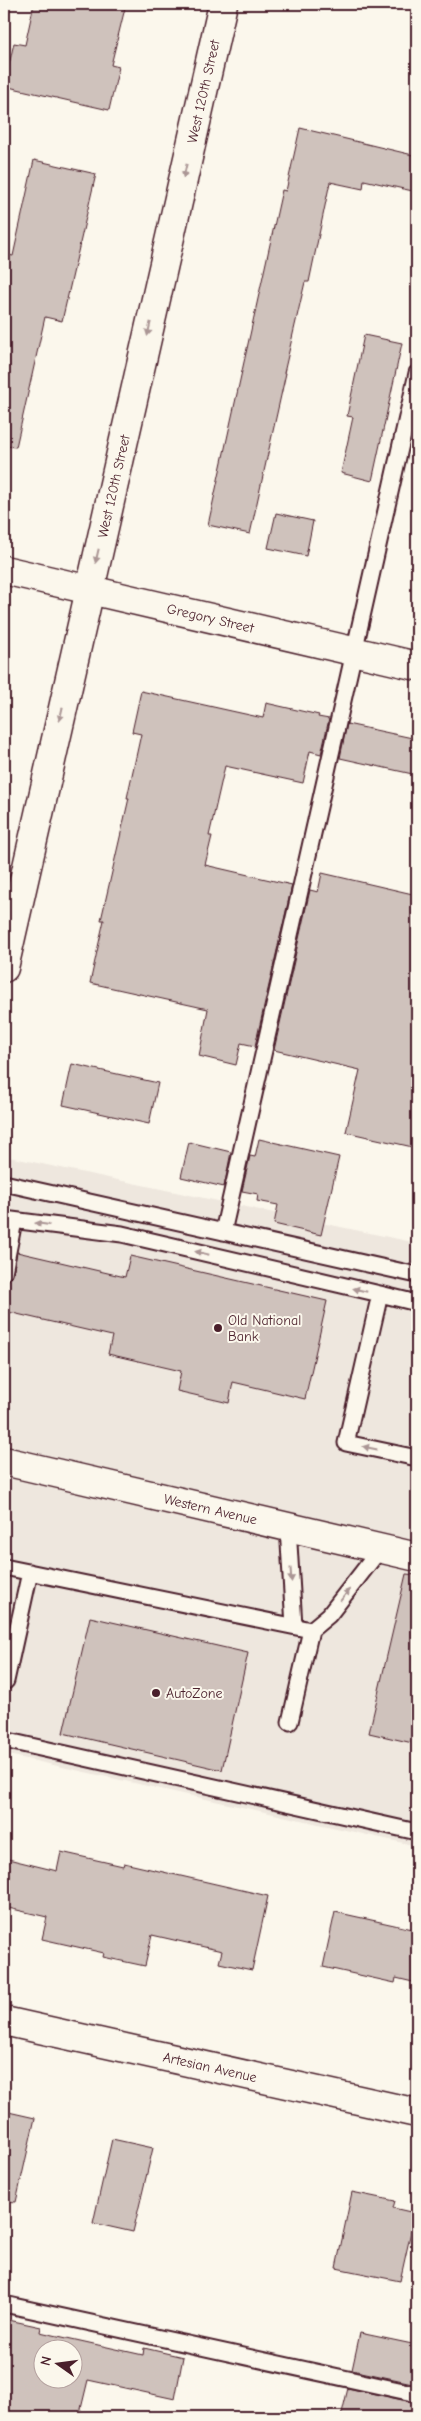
<svg xmlns="http://www.w3.org/2000/svg" width="421" height="2421" font-family="'Comic Neue',sans-serif">
<rect width="100%" height="100%" fill="#fbf7ec"/>
<filter id="ink" filterUnits="userSpaceOnUse"><feTurbulence type="fractalNoise" baseFrequency=".02" numOctaves="2"/><feDisplacementMap in="SourceGraphic" scale="10" xChannelSelector="R" yChannelSelector="G"/><feConvolveMatrix kernelMatrix="1 2 1 2 8 2 1 2 1" color-interpolation-filters="sRGB"/></filter>
<g filter="url(#ink)">
<path fill="#eee7de" d="M 4,1156 L 417,1243 L 417,1846 L 4,1754 Z"/>
<path fill="#cfc2bc" stroke="#4a1f2b" fill-rule="evenodd" d="M 34,4 L 126,4 L 111,65 L 119,67 L 109,110 L 4,86 L 14,43 L 25,45 Z
M 300,128 L 417,156 L 417,192 L 364,180 L 363,189 L 330,182 L 309,282 L 305,282 L 284,373 L 286,373 L 250,534 L 208,525 L 282,190 L 286,191 Z
M 34,160 L 96,174 L 62,321 L 45,317 L 16,447 L 4,446 L 4,254 L 13,256 Z
M 364,335 L 402,343 L 372,481 L 341,473 L 353,417 L 347,416 Z
M 276,513 L 313,521 L 306,556 L 268,548 Z
M 141,691 L 263,718 L 266,703 L 319,715 L 318,717 L 329,719 L 321,754 L 310,751 L 303,783 L 225,766 L 209,836 L 212,836 L 205,865 L 292,885 L 255,1046 L 241,1043 L 236,1065 L 199,1056 L 208,1009 L 90,983 L 104,920 L 101,920 L 129,798 L 127,798 L 141,734 L 132,732 Z
M 347,724 L 417,739 L 417,775 L 340,758 Z
M 322,873 L 417,895 L 417,1148 L 346,1132 L 360,1070 L 274,1050 L 310,890 L 318,892 Z
M 72,1064 L 158,1083 L 149,1124 L 63,1105 Z
M 259,1139 L 339,1157 L 321,1235 L 274,1224 L 278,1205 L 257,1201 L 258,1194 L 242,1191 L 250,1156 L 255,1157 Z
M 189,1142 L 231,1152 L 224,1187 L 181,1177 Z
M 17,1252 L 125,1277 L 130,1256 L 327,1301 L 305,1399 L 233,1382 L 229,1403 L 177,1391 L 181,1371 L 108,1354 L 112,1336 L 4,1311 L 4,1281 L 11,1278 L 13,1274 Z
M 406,1574 L 417,1575 L 417,1744 L 369,1733 Z
M 90,1617 L 248,1653 L 222,1770 L 63,1733 Z
M 61,1852 L 123,1866 L 124,1863 L 268,1896 L 252,1970 L 219,1963 L 222,1951 L 152,1935 L 145,1966 L 103,1957 L 104,1953 L 42,1939 L 47,1917 L 4,1907 L 4,1858 L 57,1871 Z
M 335,1912 L 417,1930 L 417,1983 L 396,1978 L 395,1983 L 323,1967 Z
M 4,2111 L 35,2118 L 16,2202 L 4,2201 Z
M 112,2139 L 153,2148 L 133,2232 L 93,2223 Z
M 352,2192 L 395,2201 L 393,2208 L 415,2213 L 400,2281 L 336,2268 Z
M 4,2319 L 41,2327 L 40,2332 L 143,2355 L 144,2348 L 183,2357 L 175,2399 L 88,2380 L 79,2417 L 4,2417 ZM 42,2348 L 72,2348 L 72,2378 L 42,2378 Z
M 360,2333 L 417,2345 L 417,2384 L 352,2370 Z
M 348,2388 L 417,2403 L 417,2417 L 341,2417 Z"/>
<g fill="none" stroke-linecap="round" stroke-linejoin="round">
<g stroke="#4a1f2b" stroke-width="19">
<path id="service" d="M 4,1183 L 417,1275
M 4,1219 L 122,1234 L 380,1294 L 346,1443 L 417,1458
M 223,1232 L 417,373
M 4,1272 L 14,1221
M 380,1294 L 417,1303
M 288,1527 L 294,1626
M 4,1567 L 311,1630 L 290,1722
M 311,1630 L 329,1615 L 381,1548
M 6,1681 L 30,1572
M 4,1740 L 417,1832
M 4,2304 L 417,2394"/>
</g>
<g stroke="#4a1f2b" stroke-width="31">
<g id="minor">
<path id="s1" d="M 4,570 L 417,666"/>
<path id="s2" d="M 4,968 L 223,4"/>
<path id="s3" d="M 4,2021 L 417,2113"/>
</g>
</g>
<g stroke="#4a1f2b" stroke-width="31">
<g id="secondary">
<path id="s4" d="M 4,1461 L 417,1557"/>
</g>
</g>
<use href="#service" stroke="#fbf7ec" stroke-width="15"/>
<use href="#minor" stroke="#fbf7ec" stroke-width="28"/>
<use href="#secondary" stroke="#fbf7ec" stroke-width="28"/>
</g>
<defs><path id="oneway-solid" d="M-6-.8H1V-3.2L6.5 0L1 3.2V.8H-6Z" transform="scale(1.25)"/></defs>
<g fill="#ab9695">
<use href="#oneway-solid" transform="translate(185 171) rotate(103)"/>
<use href="#oneway-solid" transform="translate(149 329) rotate(103)"/>
<use href="#oneway-solid" transform="translate(97 556) rotate(103)"/>
<use href="#oneway-solid" transform="translate(61 714) rotate(103)"/>
<use href="#oneway-solid" transform="translate(42 1224) rotate(-173)"/>
<use href="#oneway-solid" transform="translate(202 1253) rotate(-167)"/>
<use href="#oneway-solid" transform="translate(360 1290) rotate(-167)"/>
<use href="#oneway-solid" transform="translate(370 1448) rotate(-168)"/>
<use href="#oneway-solid" transform="translate(291 1575) rotate(86)"/>
<use href="#oneway-solid" transform="translate(345 1595) rotate(-52)"/>
</g>
</g>
<g fill="#4a1f2b" stroke="#fbf7ec" stroke-width="2">
<circle cx="218" cy="1328" r="5"/>
<circle cx="156" cy="1693" r="5"/>
</g>
<g text-anchor="middle" stroke-width="4" stroke-linejoin="round" paint-order="stroke">
<g font-size="14" fill="#4a1f2b" stroke="#fbf7ec">
<text dy="5" stroke="none"><textPath href="#s2" startOffset="899">West 120th Street</textPath></text>
<text dy="5" stroke="none"><textPath href="#s2" startOffset="494">West 120th Street</textPath></text>
<text dy="5" stroke="none"><textPath href="#s1" startOffset="212">Gregory Street</textPath></text>
<text dy="5" stroke="none"><textPath href="#s4" startOffset="212">Western Avenue</textPath></text>
<text dy="5" stroke="none"><textPath href="#s3" startOffset="211">Artesian Avenue</textPath></text>
</g>
<g font-size="14" fill="#4a1f2b" stroke="#fbf7ec" text-anchor="start">
<text x="228" y="1325">Old National<tspan x="228" dy="16">Bank</tspan></text>
<text x="166" y="1698">AutoZone</text>
</g>
</g>
<rect width="421" height="2421" fill="none" stroke="#fbf7ec" stroke-width="20"/>
<rect x="10" y="10" width="401" height="2401" fill="none" stroke="#4a1f2b" stroke-width="2" filter="url(#ink)"/>
<g transform="translate(58 2364) rotate(284)"><circle r="24" fill="#fbf7ec" stroke="#b4a19f"/>
<path d="M0-4L9 19L0 12L-9 19Z" fill="#4a1f2b"/>
<text y="-8" font-size="14" font-weight="bold" text-anchor="middle" fill="#4a1f2b">N</text>
</g>
</svg>
